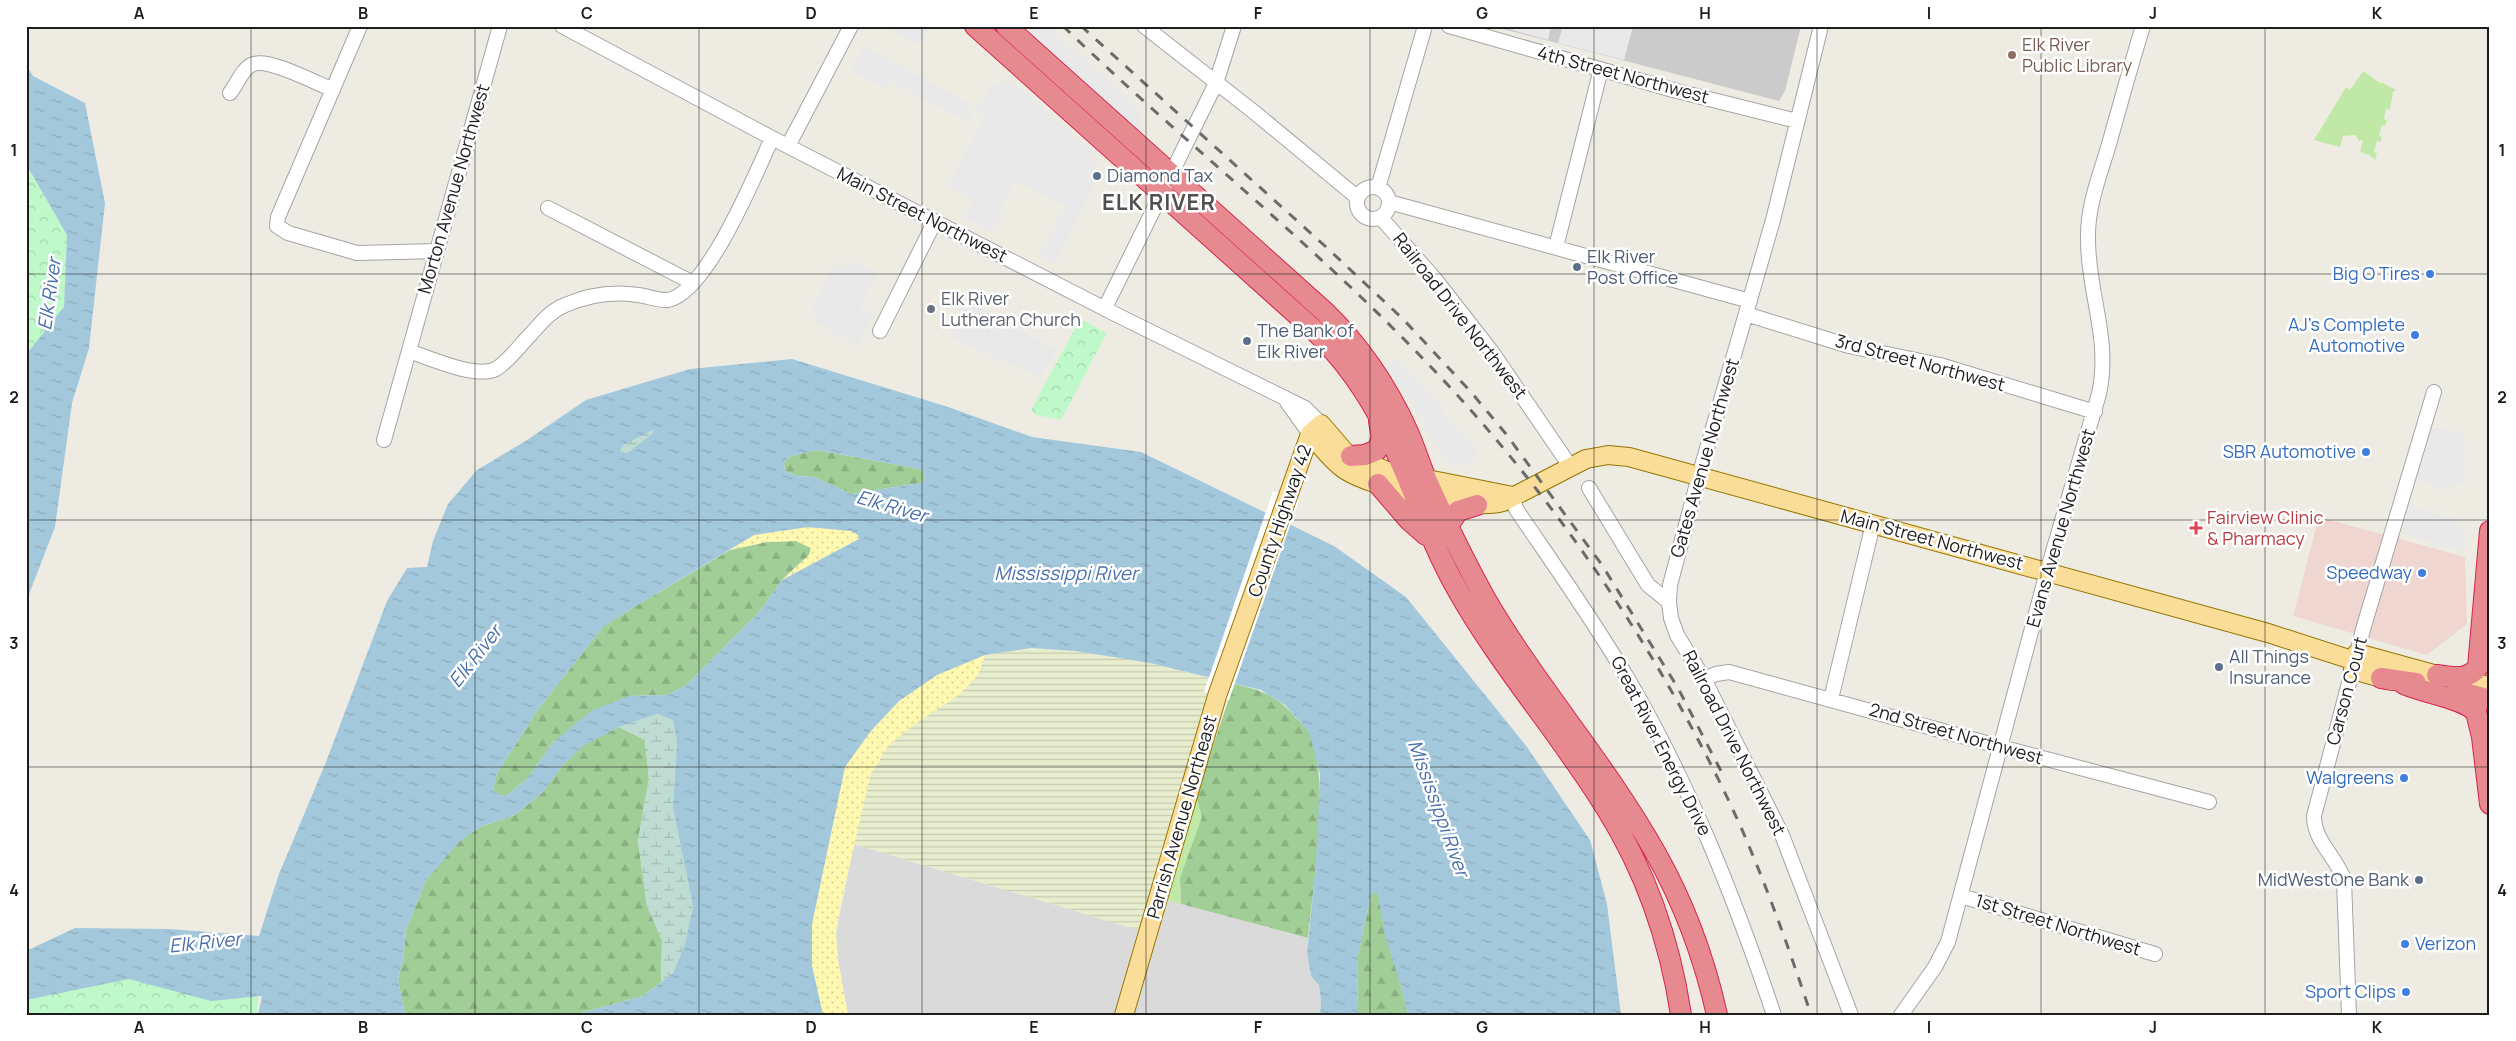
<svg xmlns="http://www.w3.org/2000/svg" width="2516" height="1041" font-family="Manrope,sans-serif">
<defs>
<pattern id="farmland-rules" width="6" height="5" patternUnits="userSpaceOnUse" patternTransform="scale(1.25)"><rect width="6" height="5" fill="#e7edcd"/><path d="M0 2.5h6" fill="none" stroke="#c6cbb0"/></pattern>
<pattern id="forest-firs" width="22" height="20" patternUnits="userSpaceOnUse" patternTransform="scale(1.25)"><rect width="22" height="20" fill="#a1cd97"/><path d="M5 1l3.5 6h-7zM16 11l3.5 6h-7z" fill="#8ab082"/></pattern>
<pattern id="wetland-marsh" width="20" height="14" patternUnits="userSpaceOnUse" patternTransform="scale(1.25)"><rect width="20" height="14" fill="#bfdcd2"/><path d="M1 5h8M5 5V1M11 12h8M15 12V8" fill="none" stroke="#a4bcb4"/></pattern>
<pattern id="sand-dots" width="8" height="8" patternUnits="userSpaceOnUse" patternTransform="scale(1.25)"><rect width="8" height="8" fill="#fff8b0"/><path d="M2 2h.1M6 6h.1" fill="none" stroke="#dad497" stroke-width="1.8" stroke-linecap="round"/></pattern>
<pattern id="park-crowns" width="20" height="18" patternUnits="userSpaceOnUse" patternTransform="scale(1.25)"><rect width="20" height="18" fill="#bff9ca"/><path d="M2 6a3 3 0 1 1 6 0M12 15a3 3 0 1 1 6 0" fill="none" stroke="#a4d5ad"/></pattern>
<pattern id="water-ripples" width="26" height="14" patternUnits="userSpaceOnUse" patternTransform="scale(1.25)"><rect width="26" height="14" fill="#a3c8dc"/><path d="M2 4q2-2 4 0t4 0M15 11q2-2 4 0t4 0" fill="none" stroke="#8cabbc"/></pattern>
</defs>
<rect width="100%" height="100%" fill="#eeece2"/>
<path fill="#dbdada" d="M 854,844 L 1138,930 L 1114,1015 L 848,1015 L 838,960 L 836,933 Z
M 1166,900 L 1308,938 L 1307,953 L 1311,976 L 1319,985 L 1321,1001 L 1320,1015 L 1133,1015 Z"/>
<path fill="#efd6d1" d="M 2319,517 L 2465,557 L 2467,624 L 2427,655 L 2293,616 Z"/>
<path fill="#cbcbcb" d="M 1491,26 L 1801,26 L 1785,91 L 1779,101 Z"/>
<path fill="url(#farmland-rules)" d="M 1031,648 L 1076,651 L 1150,663 L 1209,678 L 1204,692 L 1208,693 L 1138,930 L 854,844 L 870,776 L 888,746 L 915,724 L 956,697 L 978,675 L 985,655 Z"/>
<path fill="#c0e9a8" d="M 2363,71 L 2380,83 L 2381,82 L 2396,90 L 2393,92 L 2390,110 L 2386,109 L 2384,119 L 2387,120 L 2385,126 L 2382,125 L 2379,136 L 2382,137 L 2380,142 L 2377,141 L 2374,152 L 2377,153 L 2375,160 L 2370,155 L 2360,152 L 2363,140 L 2359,141 L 2355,135 L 2343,136 L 2340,147 L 2314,140 L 2346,87 L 2350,90 Z
M 1196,796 L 1202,817 L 1180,885 L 1181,904 L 1166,900 Z"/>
<path fill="url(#forest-firs)" d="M 817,450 L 919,469 L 924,472 L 925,479 L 920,483 L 851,494 L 814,477 L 798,476 L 785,471 L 784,463 L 791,456 Z
M 796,541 L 811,548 L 809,555 L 782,580 L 760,611 L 684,687 L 667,695 L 629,696 L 552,743 L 528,778 L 506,796 L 499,795 L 493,790 L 497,773 L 539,708 L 603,627 L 634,607 L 730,550 L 766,542 Z
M 1234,684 C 1262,690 1278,696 1296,718 C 1300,722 1306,727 1309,732 C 1331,777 1313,887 1308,938 L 1181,904 L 1180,878 L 1202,817 L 1196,796 Z
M 619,727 L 645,740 L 649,779 L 638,841 L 647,906 L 662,940 L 661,982 L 643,996 L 574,1015 L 405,1015 L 398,979 L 403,960 L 406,930 L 426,880 L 459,841 L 482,826 L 515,815 L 542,793 L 563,765 L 582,746 Z
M 1374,891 L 1378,893 L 1408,1015 L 1357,1015 L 1358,955 L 1371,895 Z"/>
<path fill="url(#wetland-marsh)" d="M 653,430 L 652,434 L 627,453 L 620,452 L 622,446 Z
M 657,714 L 673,720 L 677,742 L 673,808 L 693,906 L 685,944 L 673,973 L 661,982 L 662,940 L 647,906 L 638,841 L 649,779 L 645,740 L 619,727 Z"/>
<path fill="url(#sand-dots)" d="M 807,527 L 851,531 L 858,535 L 859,539 L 782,580 L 809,555 L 811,548 L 796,541 L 766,542 L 730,550 L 754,535 Z
M 985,655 L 978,675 L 970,684 L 956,697 L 915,724 L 888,746 L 870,776 L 840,907 L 836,933 L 838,960 L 848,1015 L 823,1015 L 812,966 L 812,924 L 845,767 L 870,732 L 899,701 L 937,675 Z"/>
<path fill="url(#park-crowns)" d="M 26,164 L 67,235 L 85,310 L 26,500 Z
M 1080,319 L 1107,333 L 1061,420 L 1036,415 L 1031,410 Z
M 261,962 L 257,1015 L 26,1015 L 26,988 Z"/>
<path fill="#e9e9e9" d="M 892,26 L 932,26 L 918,45 L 891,30 Z
M 1021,26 L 1049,26 L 1142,113 L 1141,138 Z
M 1499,26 L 1548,26 L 1550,30 L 1548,40 Z
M 1563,26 L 1633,26 L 1624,60 L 1558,43 Z
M 863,46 L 971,104 L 968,112 L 974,115 L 970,123 L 890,81 L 884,88 L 851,71 Z
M 1007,78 L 1097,155 L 1093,161 L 1100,174 L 1055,264 L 1040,255 L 1065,206 L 1015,182 L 1001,207 L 1003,208 L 1000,217 L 992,232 L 963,217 L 973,199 L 947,185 L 985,116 L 976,111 L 992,83 L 1000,86 Z
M 853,260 L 877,273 L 859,308 L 874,316 L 858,346 L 815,322 L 819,315 L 810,310 L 836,262 L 849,269 Z
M 967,301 L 1057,350 L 1041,378 L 951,338 L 955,319 Z
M 1398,360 L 1437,403 L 1480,456 L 1466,468 L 1459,460 L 1452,467 L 1423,430 L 1429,426 L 1407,398 L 1384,363 Z
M 2432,426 L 2464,435 L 2465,484 L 2454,484 L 2452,491 L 2417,481 Z
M 2410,505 L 2457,519 L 2456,524 L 2464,527 L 2465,540 L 2462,551 L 2402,534 Z"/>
<path fill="url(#water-ripples)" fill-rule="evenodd" d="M 26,65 L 33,76 L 85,103 L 105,203 L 89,348 L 72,403 L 55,527 L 26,602 L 26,359 L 29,351 L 64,307 L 67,235 L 26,164 Z
M 792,359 L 945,406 L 1032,437 L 1141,452 L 1334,546 L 1406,597 L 1527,747 L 1590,840 L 1607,904 L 1621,1015 L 1408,1015 L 1400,983 L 1385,936 L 1378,893 L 1374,892 L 1371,895 L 1358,955 L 1357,1015 L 1320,1015 L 1321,1001 L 1319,985 L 1311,976 L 1307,953 L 1316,863 L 1320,774 L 1309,732 L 1285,705 L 1261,690 L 1150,663 L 1076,651 L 1031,648 L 985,655 L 937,675 L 899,701 L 870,732 L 845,767 L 812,924 L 812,966 L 823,1015 L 574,1015 L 643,996 L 673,973 L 685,944 L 693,906 L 673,808 L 677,742 L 673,720 L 657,714 L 619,727 L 583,746 L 563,765 L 542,793 L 515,815 L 482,826 L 460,841 L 426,880 L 406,930 L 403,960 L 398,979 L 405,1015 L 258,1015 L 262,996 L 211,1001 L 129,979 L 26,1000 L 26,951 L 75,928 L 169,929 L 259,936 L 279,874 L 326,762 L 387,601 L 407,568 L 427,567 L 433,541 L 448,504 L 477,470 L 524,442 L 586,400 L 690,369 ZM 653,430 L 652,434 L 627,453 L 620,452 L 622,446 ZM 817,450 L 919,469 L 924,472 L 925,479 L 920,483 L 851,494 L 814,477 L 798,476 L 785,471 L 784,463 L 791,456 ZM 808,527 L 851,531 L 858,535 L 859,539 L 782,580 L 760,611 L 684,687 L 667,695 L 629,696 L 591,711 L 552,743 L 528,778 L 506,796 L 499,795 L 493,790 L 497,773 L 539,708 L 603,627 L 634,607 L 754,535 Z"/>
<path fill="#fff" d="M 1273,491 L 1299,500 L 1229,700 L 1204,692 Z"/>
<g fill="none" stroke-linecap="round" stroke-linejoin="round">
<g stroke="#a4a4a4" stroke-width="16">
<path id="minor" d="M 360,26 L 278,217 L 277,226 L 288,233 L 357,253 L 437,251
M 562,26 L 772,138 L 1115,314 L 1305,408 L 1321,424
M 1144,26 L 1254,112 L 1358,198
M 1449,26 L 1673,90 L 1797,121
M 230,93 C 237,84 242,70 251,65 C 266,56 316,83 333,90
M 788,146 L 851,26
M1357 203a16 16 0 1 1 32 0a16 16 0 1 1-32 0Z
M 1378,188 L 1425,26
M 1389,202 L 1750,301
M 548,208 L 693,283
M 1381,218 L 1435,279 L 1492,352 L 1570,466
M 1556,247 L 1601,69
M 1105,308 L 1216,83 L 1234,26
M 1746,314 L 1849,346 L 1940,365 L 2095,412
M 880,331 L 935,221
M 409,351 C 429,358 476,379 496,369 C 509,361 520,345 531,334 C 541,323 550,311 565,305 C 588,295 613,291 638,295 C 647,296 659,301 668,300 C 707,293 756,173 772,138
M 1287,402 L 1310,434
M 384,440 L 500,26
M 1589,488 L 1648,585 L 1669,602 L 1671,618 L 1677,635 L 1704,679 L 1782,835 L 1851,1015
M 1513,496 L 1516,509 C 1554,565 1594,621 1628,679 C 1690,785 1735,899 1774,1015
M 1669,602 L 1670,585 L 1699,476 L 1773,220 L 1821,26
M 1704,679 L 1716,674 L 1729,672 L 2001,747 L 2209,802
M 1831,699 L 1873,524
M 1961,896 L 2155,954
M 1901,1015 L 1935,967 L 1948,942 L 2047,572 L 2099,394 C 2111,339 2088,294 2088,240 C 2087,209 2098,180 2107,151 C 2119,109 2130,68 2143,26
M 2349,1015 L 2344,880 C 2337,857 2314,842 2314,816 L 2364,626 L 2434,392"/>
</g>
<g stroke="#957500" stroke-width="20">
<path id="major" d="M 1310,434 C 1321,446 1331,461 1345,470 C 1372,488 1473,511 1503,502 L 1586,459 L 1608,455 L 1629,457 L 2268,633 L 2355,661
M 2357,653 L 2437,675 L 2490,686
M 2353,670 L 2393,681
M 1124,1015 L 1217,696 L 1310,434 L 1321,424 L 1346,453 L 1387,471 L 1513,496"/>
</g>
<g stroke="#d7244d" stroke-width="22">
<path id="highway" d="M 975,26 L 1312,328 C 1342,357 1368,393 1386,430 C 1412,483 1428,538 1457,589 C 1500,666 1560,733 1606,808 C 1645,870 1670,942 1681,1015
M 1006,26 L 1325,312 C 1360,346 1388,388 1408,432 C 1415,448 1420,465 1427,481 C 1445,521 1464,560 1485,598 C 1536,686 1605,763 1655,852 C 1684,903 1704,957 1717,1015
M 1351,456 L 1365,455 L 1377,450 L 1382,438 L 1379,421
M 1378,484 L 1409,520 L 1426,535
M 1448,526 L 1458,511 L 1477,505
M 2437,675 C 2452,677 2468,681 2478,667 L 2490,531
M 2381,678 L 2416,683
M 2404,684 C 2423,693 2464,698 2476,712 L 2482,737 L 2490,804
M 2457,691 L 2490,700"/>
</g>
<use href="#minor" stroke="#fff" stroke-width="14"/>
<use href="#major" stroke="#fbdd9a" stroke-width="18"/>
<use href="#highway" stroke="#e68a90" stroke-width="20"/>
<path stroke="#6b6b6b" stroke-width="3" stroke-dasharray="10 10" stroke-linecap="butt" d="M 1063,26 C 1183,142 1315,245 1430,366 C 1556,497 1665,660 1740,825 C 1767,887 1790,951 1811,1015
M 1081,26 L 1325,246 L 1403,319 L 1471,392 L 1506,434 L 1602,565 L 1678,688 L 1722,773"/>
</g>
<path fill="none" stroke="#1d1d1d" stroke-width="1" stroke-opacity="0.55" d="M 251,26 L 251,1015M 475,26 L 475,1015M 699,26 L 699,1015M 922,26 L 922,1015M 1146,26 L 1146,1015M 1370,26 L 1370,1015M 1594,26 L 1594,1015M 1817,26 L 1817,1015M 2041,26 L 2041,1015M 2265,26 L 2265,1015M 26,274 L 2490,274M 26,520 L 2490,520M 26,767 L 2490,767"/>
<circle fill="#8d6e63" stroke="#fff" stroke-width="2" cx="2012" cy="55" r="5"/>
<g fill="#5c6f8a" stroke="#fff" stroke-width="2">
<circle cx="1097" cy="176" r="5"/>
<circle cx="1577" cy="267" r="5"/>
<circle cx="1247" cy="341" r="5"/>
<circle cx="2219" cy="667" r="5"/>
<circle cx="2419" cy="880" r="5"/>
</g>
<g fill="#3f7fe0" stroke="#fff" stroke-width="2">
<circle cx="2430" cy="274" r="5"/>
<circle cx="2415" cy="335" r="5"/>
<circle cx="2366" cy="452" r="5"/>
<circle cx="2422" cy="573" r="5"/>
<circle cx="2404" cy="778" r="5"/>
<circle cx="2405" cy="944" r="5"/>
<circle cx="2406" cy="992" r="5"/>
</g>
<circle fill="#6b7280" stroke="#fff" stroke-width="2" cx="931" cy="309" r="5"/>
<path fill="#e0444e" stroke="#fff" stroke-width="2" d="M2193.5 520.5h5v5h5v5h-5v5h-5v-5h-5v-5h5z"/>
<g text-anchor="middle" stroke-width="5" stroke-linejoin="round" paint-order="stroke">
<g font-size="18" fill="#785e54" stroke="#fff" text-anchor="start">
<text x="2022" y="51">Elk River<tspan x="2022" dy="21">Public Library</tspan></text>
</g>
<g font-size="18" fill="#1d1d1d" stroke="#fff">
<text transform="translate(1623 75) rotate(15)" y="6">4th Street Northwest</text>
<text transform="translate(454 189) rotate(-74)" y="6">Morton Avenue Northwest</text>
<text transform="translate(922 215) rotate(27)" y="6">Main Street Northwest</text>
<text transform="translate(1460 316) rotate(52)" y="6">Railroad Drive Northwest</text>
<text transform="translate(1920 363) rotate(15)" y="6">3rd Street Northwest</text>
<text transform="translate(1705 458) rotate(-74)" y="6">Gates Avenue Northwest</text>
<text transform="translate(1280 521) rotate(-71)" y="6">County Highway 42</text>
<text transform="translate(2061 528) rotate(-74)" y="6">Evans Avenue Northwest</text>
<text transform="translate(1932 540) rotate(15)" y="6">Main Street Northwest</text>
<text transform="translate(2347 691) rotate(-75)" y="6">Carson Court</text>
<text transform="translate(1956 734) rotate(16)" y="6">2nd Street Northwest</text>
<text transform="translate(1734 743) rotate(63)" y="6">Railroad Drive Northwest</text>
<text transform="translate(1661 746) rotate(63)" y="6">Great River Energy Drive</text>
<text transform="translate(1182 817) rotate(-74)" y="6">Parrish Avenue Northeast</text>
<text transform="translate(2058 925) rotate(17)" y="6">1st Street Northwest</text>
</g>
<g font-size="18" fill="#4e5e75" stroke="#fff" text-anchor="start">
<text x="1107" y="182">Diamond Tax</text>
<text x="1587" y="263">Elk River<tspan x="1587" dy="21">Post Office</tspan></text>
<text x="1257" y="337">The Bank of<tspan x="1257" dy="21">Elk River</tspan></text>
<text x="2229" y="663">All Things<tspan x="2229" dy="21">Insurance</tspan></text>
<text x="2409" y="886" text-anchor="end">MidWestOne Bank</text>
</g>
<g font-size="18" fill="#366cbe" stroke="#fff" text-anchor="end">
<text x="2420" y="280">Big O Tires</text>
<text x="2405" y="331">AJ's Complete<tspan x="2405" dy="21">Automotive</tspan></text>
<text x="2356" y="458">SBR Automotive</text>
<text x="2412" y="579">Speedway</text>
<text x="2394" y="784">Walgreens</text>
<text x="2415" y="950" text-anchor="start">Verizon</text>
<text x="2396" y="998">Sport Clips</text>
</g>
<g font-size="18" fill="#5b616d" stroke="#fff" text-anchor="start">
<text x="941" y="305">Elk River<tspan x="941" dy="21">Lutheran Church</tspan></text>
</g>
<g font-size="18" fill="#be3a42" stroke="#fff" text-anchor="start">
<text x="2207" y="524">Fairview Clinic<tspan x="2207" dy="21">&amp; Pharmacy</tspan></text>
</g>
<g font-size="19" font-style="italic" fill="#4a6fac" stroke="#fff">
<text transform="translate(49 294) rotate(-82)" y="7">Elk River</text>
<text transform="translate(892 506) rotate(16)" y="7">Elk River</text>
<text x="1066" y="580">Mississippi River</text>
<text transform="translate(475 656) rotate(-52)" y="7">Elk River</text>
<text transform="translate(1439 808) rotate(70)" y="7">Mississippi River</text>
<text transform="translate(205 942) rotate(-6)" y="7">Elk River</text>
</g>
<g font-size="22" font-weight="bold" letter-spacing="1" fill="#505050" stroke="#fff">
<text x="1159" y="210">ELK RIVER</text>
</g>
</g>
<rect width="2516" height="1041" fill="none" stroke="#ffffff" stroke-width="55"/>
<rect x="28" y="28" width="2460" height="986" fill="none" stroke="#1d1d1d" stroke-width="2"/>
<g font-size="16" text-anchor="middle" font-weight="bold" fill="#1d1d1d">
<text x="139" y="19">A</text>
<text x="363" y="19">B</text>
<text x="587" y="19">C</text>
<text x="811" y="19">D</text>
<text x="1034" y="19">E</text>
<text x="1258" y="19">F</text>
<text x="1482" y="19">G</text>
<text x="1705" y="19">H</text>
<text x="1929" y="19">I</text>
<text x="2153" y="19">J</text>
<text x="2377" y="19">K</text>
<text x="14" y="156">1</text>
<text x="2502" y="156">1</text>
<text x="14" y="403">2</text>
<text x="2502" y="403">2</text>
<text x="14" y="649">3</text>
<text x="2502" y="649">3</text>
<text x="14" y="896">4</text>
<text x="2502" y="896">4</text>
<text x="139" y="1033">A</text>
<text x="363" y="1033">B</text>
<text x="587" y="1033">C</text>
<text x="811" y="1033">D</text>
<text x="1034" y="1033">E</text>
<text x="1258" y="1033">F</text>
<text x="1482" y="1033">G</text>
<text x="1705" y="1033">H</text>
<text x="1929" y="1033">I</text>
<text x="2153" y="1033">J</text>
<text x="2377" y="1033">K</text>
</g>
</svg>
